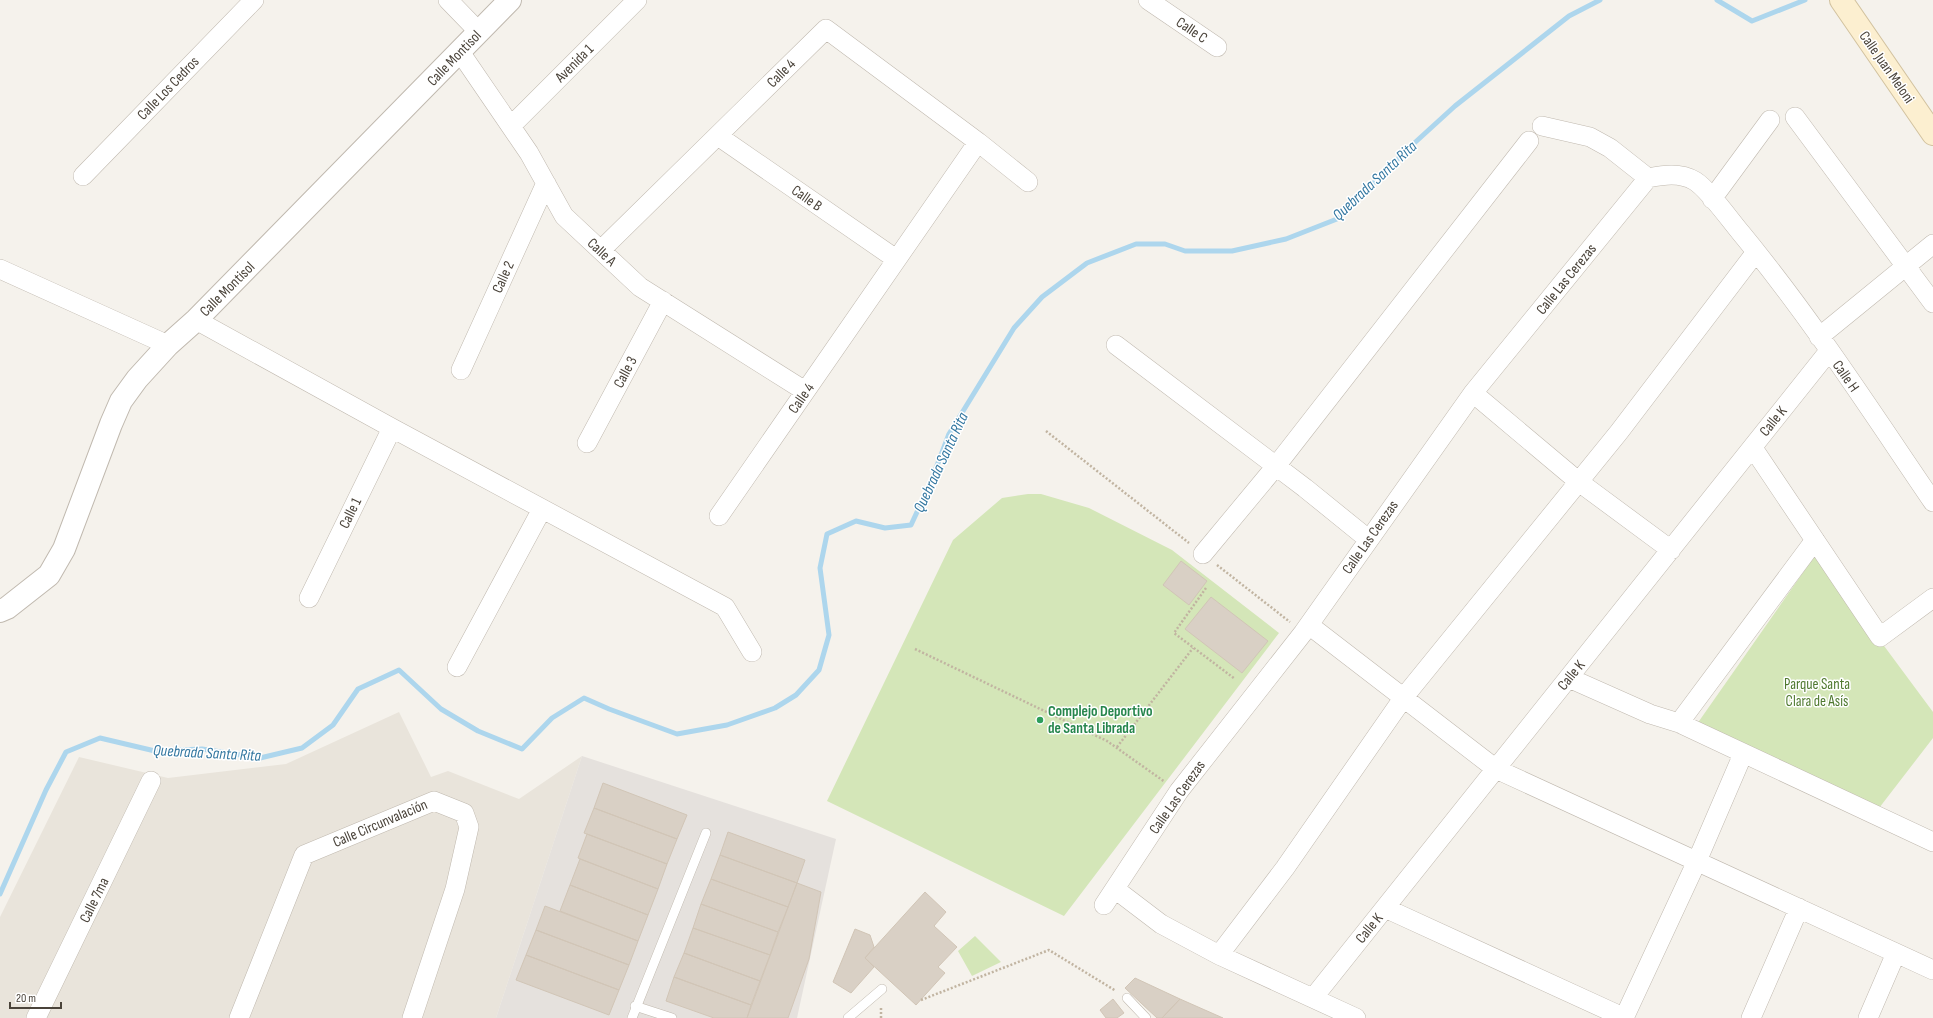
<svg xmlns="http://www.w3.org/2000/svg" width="1933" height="1018" font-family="'Sofia Sans Condensed',sans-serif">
<rect width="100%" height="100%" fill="#f5f2ec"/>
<path fill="#e9e4db" d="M 399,712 L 431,777 L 448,771 L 519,799 L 582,756 L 496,1018 L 0,1018 L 0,917 L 79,757 L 168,778 L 286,764 Z"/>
<path fill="#e5e1dd" d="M 582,756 L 836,839 L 797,1018 L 496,1018 Z"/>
<path fill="#d4e6b8" d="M 1028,494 L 1041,494 L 1089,508 L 1172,550 L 1279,633 L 1064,916 L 827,801 L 953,540 L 1002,498 Z
M 1816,554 L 1933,712 L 1933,738 L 1876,812 L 1697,724 Z
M 975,936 L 1001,962 L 972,976 L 958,951 Z"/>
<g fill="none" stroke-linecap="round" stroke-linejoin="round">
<path stroke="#add6ed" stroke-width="5" d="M 1717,0 L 1752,21 L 1805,0
M 0,894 L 46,790 L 66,752 L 100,738 L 155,751 L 202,749 L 260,758 L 302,748 L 333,725 L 358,689 L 399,670 L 441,709 L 478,731 L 522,749 L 552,718 L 584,698 L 609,709 L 677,734 L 727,725 L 775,708 L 796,695 L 819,670 L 829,635 L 820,568 L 827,534 L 856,521 L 885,528 L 911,525 L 930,484 L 949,434 L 1014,328 L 1042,297 L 1087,263 L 1136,244 L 1165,244 L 1185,251 L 1232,251 L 1286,239 L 1337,219 L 1410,147 L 1455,106 L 1569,16 L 1600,0"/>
</g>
<path fill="#d9d0c5" stroke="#d1c5b6" d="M 1181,561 L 1207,581 L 1189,605 L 1163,585 Z
M 1211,597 L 1268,641 L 1242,673 L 1185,629 Z
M 603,783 L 687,815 L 677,839 L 594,808 Z
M 594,808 L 677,839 L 667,864 L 584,833 Z
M 728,832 L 805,860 L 797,883 L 720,855 Z
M 587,834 L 667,864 L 658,889 L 578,858 Z
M 720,855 L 797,883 L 788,907 L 711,879 Z
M 580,859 L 658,889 L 648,915 L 570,885 Z
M 711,879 L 788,907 L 778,932 L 701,904 Z
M 797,883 L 821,892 L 809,959 L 788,1018 L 747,1018 Z
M 570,885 L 648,915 L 638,941 L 560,911 Z
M 925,892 L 946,912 L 934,926 L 957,947 L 938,967 L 945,973 L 916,1005 L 865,958 Z
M 701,904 L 778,932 L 770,955 L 693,928 Z
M 545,906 L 638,941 L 629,965 L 536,930 Z
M 693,928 L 770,955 L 760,981 L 684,953 Z
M 855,929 L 870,935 L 874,947 L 865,958 L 874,967 L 851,993 L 833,982 Z
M 536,930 L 629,965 L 619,990 L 526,955 Z
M 684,953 L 760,981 L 751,1005 L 674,977 Z
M 526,955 L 619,990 L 609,1015 L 516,980 Z
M 674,977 L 751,1005 L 747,1018 L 714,1018 L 666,1001 Z
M 1135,978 L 1180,999 L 1162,1018 L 1157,1018 L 1125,988 Z
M 1113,999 L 1124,1013 L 1117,1018 L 1106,1018 L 1100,1010 Z
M 1180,999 L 1223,1018 L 1162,1018 Z"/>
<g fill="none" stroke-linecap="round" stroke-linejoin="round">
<g stroke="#c0b9af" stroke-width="10">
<path id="service" d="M 1127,998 L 1146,1018
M 635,1006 L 672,1018
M 632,1018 L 706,833
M 848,1018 L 882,989"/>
</g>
<g stroke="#c0b9af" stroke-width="20">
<path id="minor" d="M 448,0 L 479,32
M 1148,0 L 1217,47
M 460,52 L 529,153 L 564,216 L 640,287 L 805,391
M 1795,117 L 1933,303
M 511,126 L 637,0
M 1542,126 L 1590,137 L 1610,148 L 1648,178 C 1663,175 1680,172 1695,181 C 1708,189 1730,220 1741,233 C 1811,318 1871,411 1933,502
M 718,136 L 896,259
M 83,176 L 254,0
M 1712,199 L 1770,120
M 601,250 L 826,29 L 978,142 L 1028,182
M 0,269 L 168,345
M 196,320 L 392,428 L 725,607 L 752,652
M 1819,337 L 1933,244
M 1116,345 L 1305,488 L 1368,539
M 461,370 L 546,183
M 1473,393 L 1579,482 L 1671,550
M 587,443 L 663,301
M 1753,448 L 1880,637 L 1933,598
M 719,516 L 978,142
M 1203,554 L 1276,466 L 1529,141
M 309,598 L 392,428
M 1309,625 L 1496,769 L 1933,970
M 457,667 L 542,509
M 1569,678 L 1650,714 L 1679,723 L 1933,842
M 1679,723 L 1815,540
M 1115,889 L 1161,924 L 1219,955 L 1356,1018
M 1104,905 L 1179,791 L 1303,633 L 1473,393 L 1648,178
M 1385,908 L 1625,1018
M 1219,955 L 1285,868 L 1404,697 L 1619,432 L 1756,252
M 1313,998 L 1829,351
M 36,1018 L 151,781
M 239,1018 L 304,855 L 434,801 L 464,813 L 469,827 L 455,889 L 412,1018
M 1624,1018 L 1697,861 L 1743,754
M 1751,1018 L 1799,908
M 1868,1018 L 1896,953"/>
</g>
<g stroke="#c0b9af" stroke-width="24">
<path id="tertiary" d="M 0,611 L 7,608 L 49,575 L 64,549 L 111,424 L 121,401 L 137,379 L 168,345 L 196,320 L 510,0"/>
</g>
<g stroke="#d2c29f" stroke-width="24">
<path id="secondary" d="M 1841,0 L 1933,134"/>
</g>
<path stroke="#c1b4a1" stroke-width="2.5" stroke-dasharray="2 2" stroke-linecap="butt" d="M 1046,431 L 1189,543
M 1217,565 L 1290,622
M 1206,588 L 1174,633 L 1235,679
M 915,649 L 1107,741 L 1165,782
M 1117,747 L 1193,648
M 921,1000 L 1049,950 L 1116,991
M 881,1018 L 881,1007"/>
<use href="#service" stroke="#fff" stroke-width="9"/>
<use href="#minor" stroke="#fff" stroke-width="19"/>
<use href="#tertiary" stroke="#fff" stroke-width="22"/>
<use href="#secondary" stroke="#fcefd0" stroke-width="22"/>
</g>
<circle fill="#2e9e5b" stroke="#fff" stroke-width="1.5" cx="1040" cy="720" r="4"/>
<g text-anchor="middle" stroke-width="3" stroke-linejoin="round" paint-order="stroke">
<g font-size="15" fill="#4a433a" stroke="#fff">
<text transform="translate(1192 30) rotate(34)" y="5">Calle C</text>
<text transform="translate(454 58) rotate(-46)" y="5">Calle Montisol</text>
<text transform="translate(574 63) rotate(-45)" y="5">Avenida 1</text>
<text transform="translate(1887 67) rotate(55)" y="5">Calle Juan Meloni</text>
<text transform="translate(781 73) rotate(-45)" y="5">Calle 4</text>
<text transform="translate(168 88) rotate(-46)" y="5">Calle Los Cedros</text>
<text transform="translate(807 198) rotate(35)" y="5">Calle B</text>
<text transform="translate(602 252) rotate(43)" y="5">Calle A</text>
<text transform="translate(503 277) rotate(-66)" y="5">Calle 2</text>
<text transform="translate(1566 279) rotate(-51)" y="5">Calle Las Cerezas</text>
<text transform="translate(227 289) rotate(-45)" y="5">Calle Montisol</text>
<text transform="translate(625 372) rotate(-62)" y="5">Calle 3</text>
<text transform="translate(1846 376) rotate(55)" y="5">Calle H</text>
<text transform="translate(801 398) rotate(-55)" y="5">Calle 4</text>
<text transform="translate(1773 421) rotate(-51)" y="5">Calle K</text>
<text transform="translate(350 513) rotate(-64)" y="5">Calle 1</text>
<text transform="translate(1370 537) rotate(-55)" y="5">Calle Las Cerezas</text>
<text transform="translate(1571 675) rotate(-51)" y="5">Calle K</text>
<text transform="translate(1177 797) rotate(-55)" y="5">Calle Las Cerezas</text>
<text transform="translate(380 823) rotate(-23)" y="5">Calle Circunvalación</text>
<text transform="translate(94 900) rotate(-64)" y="5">Calle 7ma</text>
<text transform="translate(1369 928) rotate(-51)" y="5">Calle K</text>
</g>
<g font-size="15" fill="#4f792f" stroke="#fff">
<text x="1817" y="689">Parque Santa<tspan x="1817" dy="17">Clara de Asís</tspan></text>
</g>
<g font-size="15" font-weight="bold" fill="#27864d" stroke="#fff" text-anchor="start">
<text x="1048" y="716">Complejo Deportivo<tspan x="1048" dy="17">de Santa Librada</tspan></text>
</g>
<g font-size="16" font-style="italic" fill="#3478a1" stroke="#fff">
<text transform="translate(1374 180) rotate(-43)" y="6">Quebrada Santa Rita</text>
<text transform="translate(940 462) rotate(-65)" y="6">Quebrada Santa Rita</text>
<text transform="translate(207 752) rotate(3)" y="6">Quebrada Santa Rita</text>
</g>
</g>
<path d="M10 1002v6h51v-6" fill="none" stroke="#4a433a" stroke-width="2"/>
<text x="16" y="1002" font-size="12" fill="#4a433a" stroke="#ffffff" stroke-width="3" paint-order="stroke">20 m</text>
</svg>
